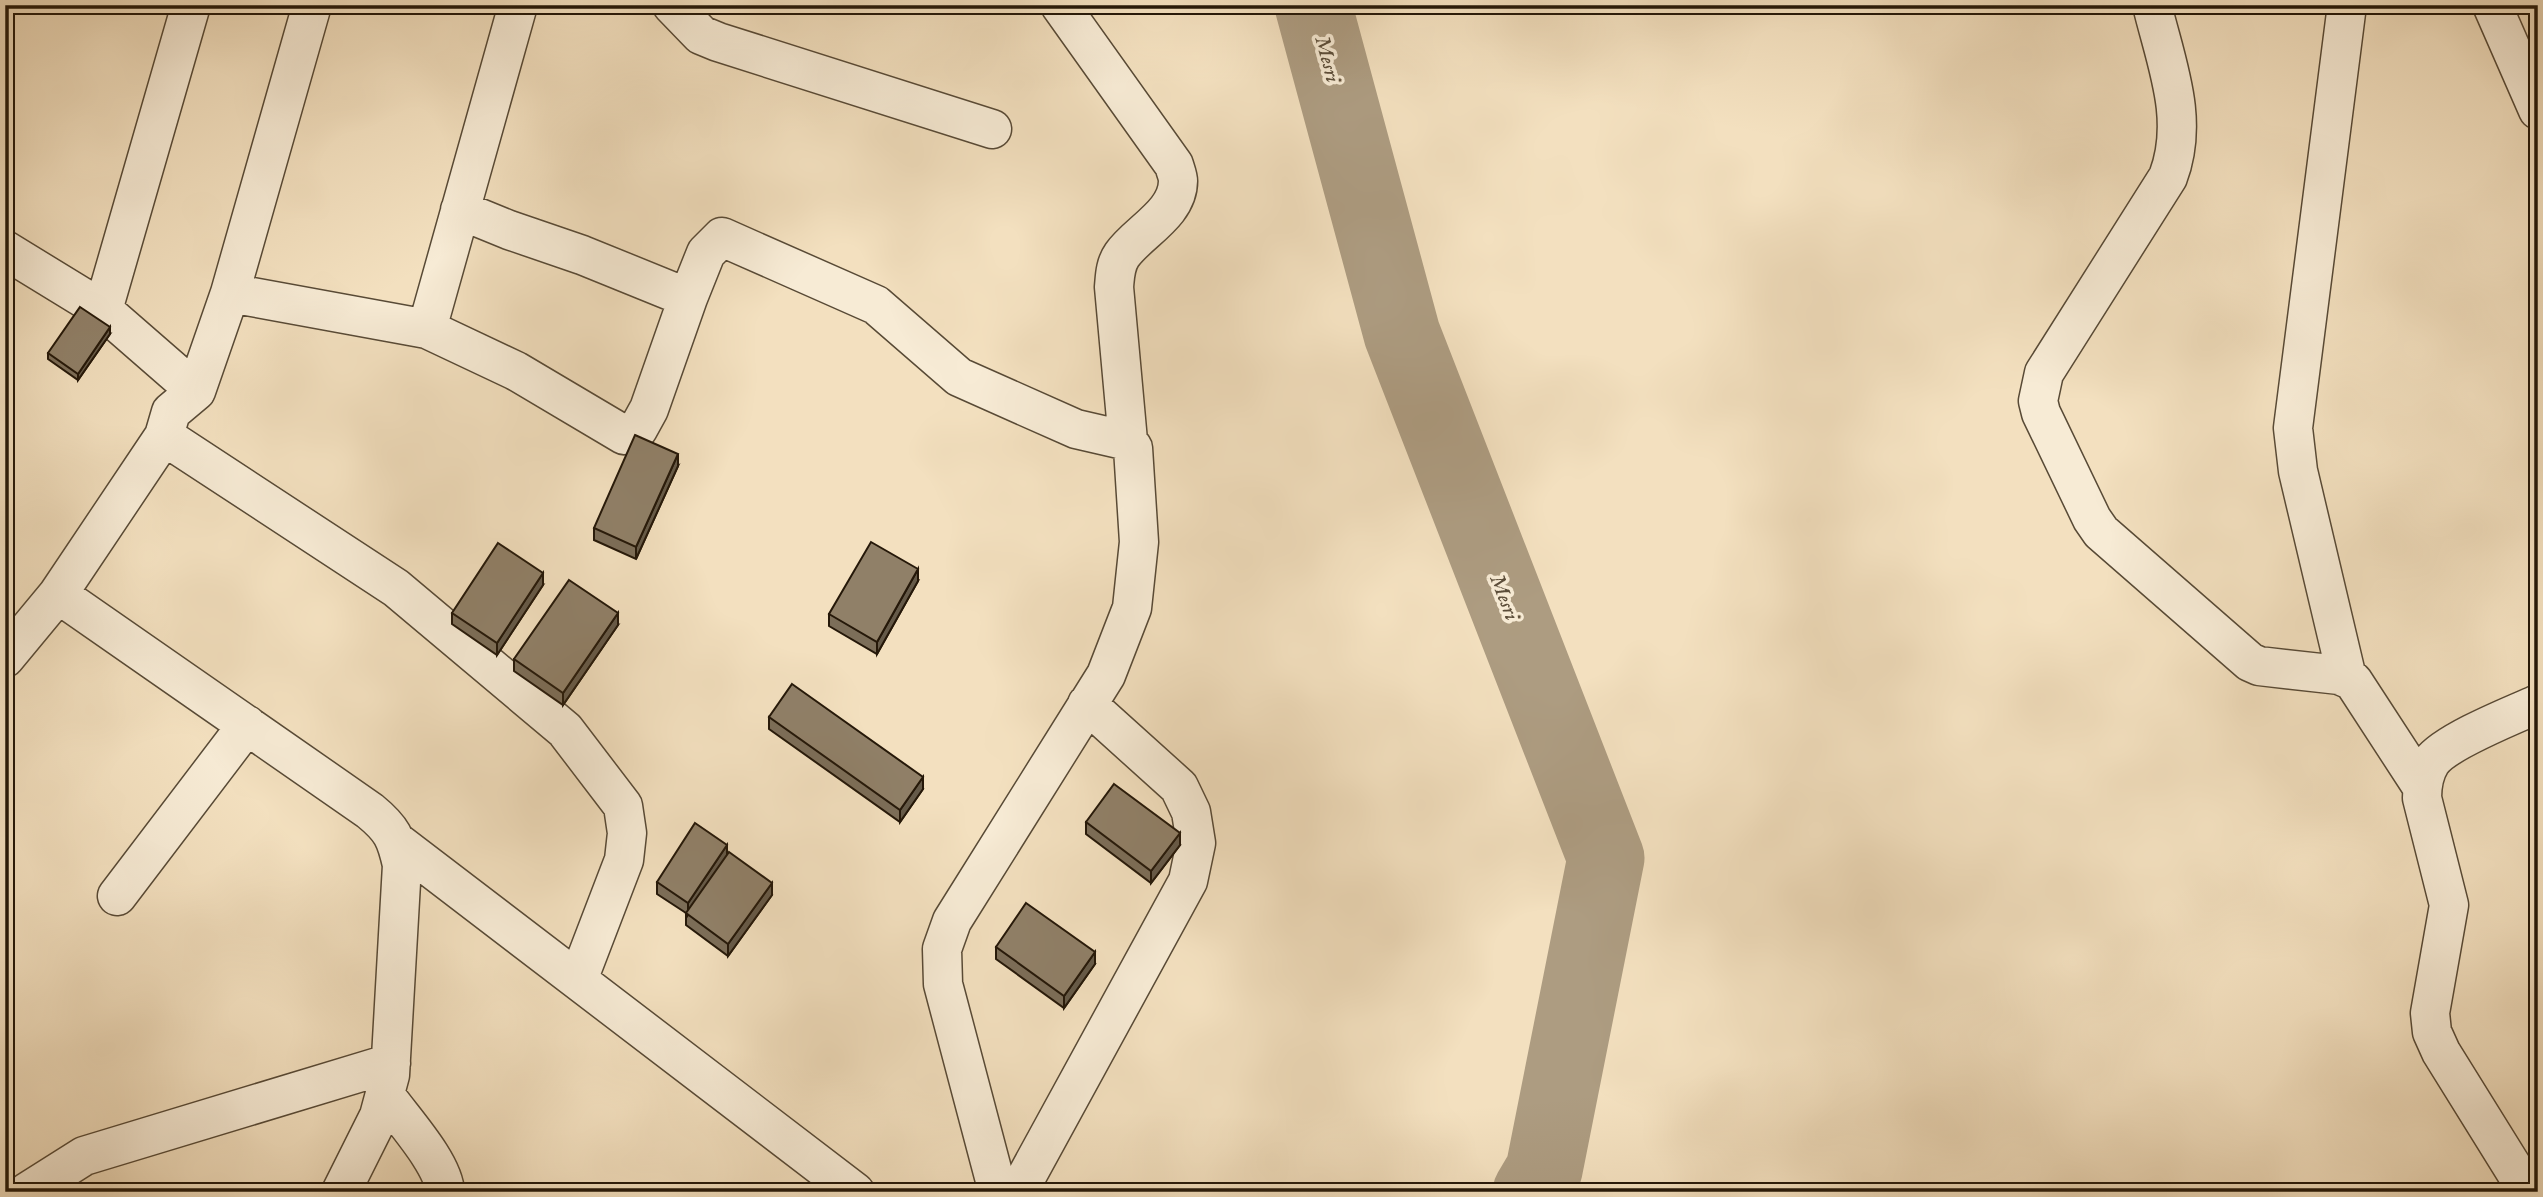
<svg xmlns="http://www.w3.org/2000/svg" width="2543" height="1197" font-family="'IM FELL English',serif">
<rect width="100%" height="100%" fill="#f3e0bf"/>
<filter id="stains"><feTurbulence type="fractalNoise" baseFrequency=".00286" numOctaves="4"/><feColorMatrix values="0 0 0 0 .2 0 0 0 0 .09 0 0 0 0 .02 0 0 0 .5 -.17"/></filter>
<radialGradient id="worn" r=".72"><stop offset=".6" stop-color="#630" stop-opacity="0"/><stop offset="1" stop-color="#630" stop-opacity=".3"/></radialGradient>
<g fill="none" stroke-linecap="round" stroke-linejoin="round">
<path stroke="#ad9c81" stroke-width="77" d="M 1313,5 L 1402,334 L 1606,858 L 1544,1170 L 1531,1192"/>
<g stroke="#584a36" stroke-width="41">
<path id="minor" d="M 672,5 L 701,35 L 718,42 L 992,129
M 1060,5 L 1174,165 C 1175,169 1178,176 1178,181 C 1178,214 1138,232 1122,255 C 1115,265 1115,276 1114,287 L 1128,441
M 2152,5 C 2166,63 2190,119 2168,177 L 2044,373 L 2038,401 L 2041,413 L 2092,519 L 2101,532 L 2250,662 L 2259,666 L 2339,675 L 2353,681 L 2422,787
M 2347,5 L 2293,428 L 2298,471 L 2347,678
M 2492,5 L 2538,110
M 460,210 L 509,230 L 582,255 L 688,298 L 706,253 L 722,237 L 876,305 L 959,377 L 1076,429 L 1128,441 L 1133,448 L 1139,542 L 1132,608 L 1106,675 L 952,921 L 942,949 L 943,984 L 998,1192
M 5,250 L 103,310 L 196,391
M 230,293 L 427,329 L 516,371 L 624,435 L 638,429 L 649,409 L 688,298
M 103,310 L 191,5
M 427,329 L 518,5
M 164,436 L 396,588 L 565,730 L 623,806 L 627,833 L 624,860 L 578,980
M 58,594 L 370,811 C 392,829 396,838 402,865 L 390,1075 L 379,1116 L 341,1192
M 5,658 L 58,594 L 164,436 L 171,412 L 196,391 L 230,293 L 312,5
M 397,842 L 855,1192
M 117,896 L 247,725
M 386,1096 C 403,1120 444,1164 445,1192
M 27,1192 L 84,1156 L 391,1063
M 1018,1192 L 1188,881 L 1196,843 L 1191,812 L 1179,787 L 1087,704
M 2528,1192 L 2441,1052 L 2432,1032 L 2430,1013 L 2449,905 L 2422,798 C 2422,785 2424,773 2431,762 C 2445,742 2513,715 2538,704"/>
</g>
<use href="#minor" stroke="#f7ebd5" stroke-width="38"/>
</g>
<path fill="#7c6e59" stroke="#251809" stroke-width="2" d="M 110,334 L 78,380 L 48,359 L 48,353 Z
M 678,466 L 636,559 L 594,540 L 594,528 Z
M 918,581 L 877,654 L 829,626 L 829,614 Z
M 543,585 L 497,655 L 452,624 L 452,613 Z
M 618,625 L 563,705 L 514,671 L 514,659 Z
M 769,717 L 923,789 L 900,822 L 769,729 Z
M 1086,822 L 1180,845 L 1151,883 L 1086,834 Z
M 727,856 L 772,895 L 728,956 L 686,925 L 686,913 L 657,894 L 657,882 Z
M 996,947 L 1095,964 L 1064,1008 L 996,959 Z"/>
<path fill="#655a49" stroke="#251809" stroke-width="2" d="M 110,327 L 110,334 L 78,380 L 78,374 Z
M 678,454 L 678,466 L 636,559 L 636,547 Z
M 918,569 L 918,581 L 877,654 L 877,642 Z
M 543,573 L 543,585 L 497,655 L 497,643 Z
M 618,613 L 618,625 L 563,705 L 563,693 Z
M 923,777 L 923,789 L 900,822 L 900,810 Z
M 1180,833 L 1180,845 L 1151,883 L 1151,871 Z
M 727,845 L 727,857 L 688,915 L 688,903 Z
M 772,883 L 772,895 L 728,956 L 728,944 Z
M 1095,952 L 1095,964 L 1064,1008 L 1064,996 Z"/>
<path fill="#908068" stroke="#251809" stroke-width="2" d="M 80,307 L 110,327 L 78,374 L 48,353 Z
M 635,435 L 678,454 L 636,547 L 594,528 Z
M 871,542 L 918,569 L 877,642 L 829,614 Z
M 498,543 L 543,573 L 497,643 L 452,613 Z
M 569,580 L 618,613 L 563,693 L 514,659 Z
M 792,684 L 923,777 L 900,810 L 769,717 Z
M 1114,784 L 1180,833 L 1151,871 L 1086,822 Z
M 695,823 L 727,845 L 688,903 L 657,882 Z
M 729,852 L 772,883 L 728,944 L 686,913 Z
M 1026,903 L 1095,952 L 1064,996 L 996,947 Z"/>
<g text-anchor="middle" stroke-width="7" stroke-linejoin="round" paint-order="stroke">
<g font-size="21" font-style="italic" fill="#5b4d39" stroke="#f7ebd5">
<text transform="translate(1328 59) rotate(75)" y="7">Mesri</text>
<text transform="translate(1505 597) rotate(69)" y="7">Mesri</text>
</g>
</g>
<rect width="2543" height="1197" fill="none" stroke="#f3e0bf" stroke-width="28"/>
<rect x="7" y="7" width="2529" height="1183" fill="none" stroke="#251809" stroke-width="3.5"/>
<rect x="14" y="14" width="2515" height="1169" fill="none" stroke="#251809" stroke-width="2"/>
<rect width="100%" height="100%" filter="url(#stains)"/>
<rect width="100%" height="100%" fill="url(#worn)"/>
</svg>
